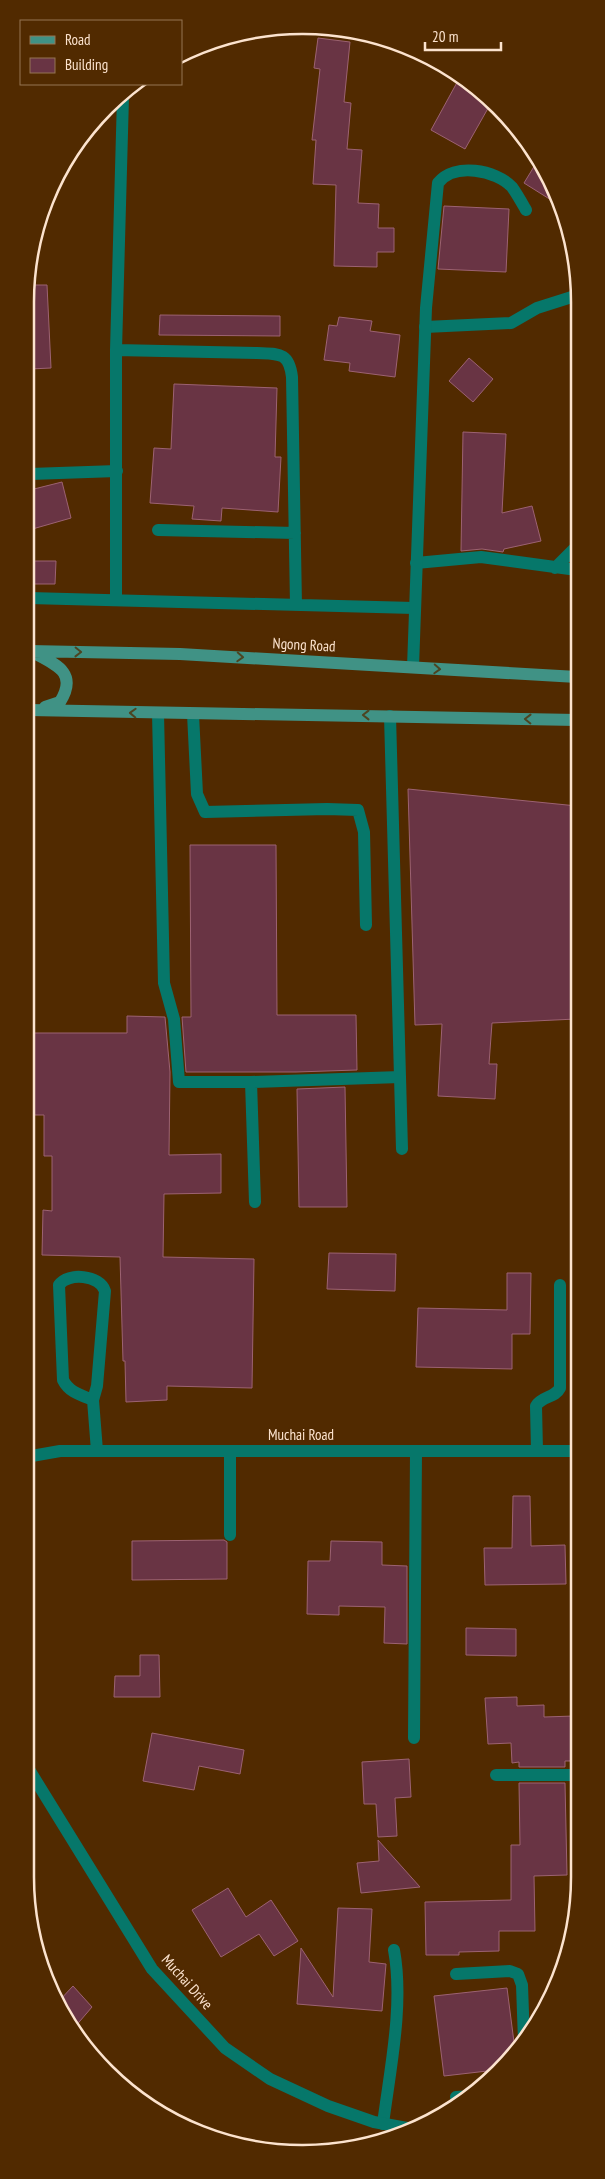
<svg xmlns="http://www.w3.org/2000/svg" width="605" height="2179" font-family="'PT Sans Narrow',sans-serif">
<rect width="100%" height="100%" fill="#512a00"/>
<path fill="#693444" stroke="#9c6272" d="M 318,38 L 350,42 L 344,102 L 351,103 L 347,149 L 362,150 L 358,203 L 379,204 L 378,228 L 394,228 L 394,252 L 377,252 L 377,267 L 334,266 L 336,185 L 313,184 L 316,140 L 312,140 L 320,69 L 314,68 Z
M 460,77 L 491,103 L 465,149 L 431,130 Z
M 538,160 L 552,180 L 559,205 L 524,183 Z
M 444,206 L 509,209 L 506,272 L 438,269 Z
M 30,285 L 47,285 L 51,368 L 30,369 Z
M 160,315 L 280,316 L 280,336 L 159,335 Z
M 339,317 L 372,321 L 370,331 L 400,335 L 395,377 L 349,371 L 350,363 L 324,360 L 329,325 L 337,326 Z
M 469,358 L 493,379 L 473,402 L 449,381 Z
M 174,384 L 277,388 L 275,457 L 281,457 L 278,512 L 222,508 L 221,521 L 192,519 L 194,506 L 150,503 L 154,448 L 171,449 Z
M 463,432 L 506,434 L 502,513 L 532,506 L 541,541 L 504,549 L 503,552 L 482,549 L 461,551 Z
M 62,482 L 71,518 L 29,530 L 30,490 Z
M 29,561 L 56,561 L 55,584 L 29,584 Z
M 408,789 L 577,806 L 576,1019 L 492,1023 L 489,1064 L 497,1064 L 495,1099 L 438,1096 L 442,1024 L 415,1025 Z
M 190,845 L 276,845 L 277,1015 L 356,1015 L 357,1070 L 296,1072 L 186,1072 L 182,1017 L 191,1017 Z
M 127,1016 L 165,1017 L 170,1072 L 169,1155 L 221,1154 L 221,1193 L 164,1194 L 163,1257 L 254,1259 L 252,1388 L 167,1386 L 167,1400 L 126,1402 L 125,1361 L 123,1361 L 120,1257 L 42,1255 L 43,1210 L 52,1211 L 52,1156 L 44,1156 L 44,1115 L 27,1115 L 28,1033 L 127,1033 Z
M 345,1087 L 347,1207 L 299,1207 L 297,1089 Z
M 329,1253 L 396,1254 L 395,1291 L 327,1289 Z
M 507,1273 L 531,1273 L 530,1334 L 512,1334 L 512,1369 L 416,1367 L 418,1308 L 507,1310 Z
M 513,1496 L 530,1496 L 531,1546 L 565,1545 L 566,1584 L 485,1585 L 484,1548 L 512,1548 Z
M 224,1540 L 227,1542 L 227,1579 L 132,1580 L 132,1541 Z
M 331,1541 L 382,1542 L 382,1565 L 407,1566 L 407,1644 L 384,1643 L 385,1607 L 339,1606 L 339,1615 L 307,1614 L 308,1561 L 330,1561 Z
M 466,1628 L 516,1629 L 516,1656 L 466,1655 Z
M 140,1655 L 159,1655 L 160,1697 L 114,1697 L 115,1676 L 140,1676 Z
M 517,1697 L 517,1706 L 544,1705 L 544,1717 L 574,1716 L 575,1761 L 565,1761 L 565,1767 L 519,1767 L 519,1762 L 512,1763 L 511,1743 L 488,1744 L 485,1698 Z
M 152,1733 L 244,1750 L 240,1774 L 199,1766 L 194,1790 L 143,1781 Z
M 409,1759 L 411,1797 L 395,1798 L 397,1836 L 378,1837 L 376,1804 L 364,1804 L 362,1762 Z
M 519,1783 L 565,1783 L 567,1875 L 534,1876 L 535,1931 L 499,1931 L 499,1951 L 459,1952 L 459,1955 L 426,1955 L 425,1902 L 511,1900 L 511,1845 L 520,1845 Z
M 378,1840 L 420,1887 L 361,1893 L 357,1863 L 379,1861 Z
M 228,1888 L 246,1917 L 271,1900 L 298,1941 L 274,1956 L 259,1934 L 221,1957 L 192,1910 Z
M 338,1908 L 372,1909 L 369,1962 L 386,1964 L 382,2011 L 297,2004 L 301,1948 L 333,1997 Z
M 73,1986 L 92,2007 L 74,2028 L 58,2002 Z
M 507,1988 L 515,2050 L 496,2070 L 444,2076 L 434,1996 Z"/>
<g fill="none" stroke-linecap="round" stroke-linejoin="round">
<path stroke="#06776a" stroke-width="12" d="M 425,327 L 511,323 L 537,308 L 578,295
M 116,350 L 257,353 C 279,354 289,352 292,377 L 296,605
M 30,474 L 117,471
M 158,530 L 295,533
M 416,563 L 481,557 L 577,570
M 555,568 L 577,546
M 29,598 L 414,608
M 116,599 L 116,350 L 123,97
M 158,713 L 164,983 L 174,1019 L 179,1082 L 251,1082 L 400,1077
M 193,714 L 197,794 L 205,812 L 327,809 L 358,810 L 364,832 L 366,925
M 390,716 L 402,1149
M 251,1082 L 255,1202
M 93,1400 C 80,1395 69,1392 63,1380 L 59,1285 C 68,1272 100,1275 105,1291 L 97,1386 L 93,1400 L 97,1451
M 230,1451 L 230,1535
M 537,1451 L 536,1406 C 542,1396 555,1398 560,1388 L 560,1285
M 414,1738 L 416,1451
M 496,1775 L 575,1775
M 456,1974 L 510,1971 L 518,1974 L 522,1985 L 524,2041
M 456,2097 L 472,2096
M 383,2124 C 390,2069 404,2005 394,1950"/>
<path stroke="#06776a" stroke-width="12" d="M 413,667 L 426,308 L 438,183 C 454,162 496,170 512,187 C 517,194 522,203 526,210
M 26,1457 L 60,1451 L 576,1451
M 25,1763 L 152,1969 L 225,2048 L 270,2079 L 328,2106 L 374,2122 L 407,2128"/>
<path stroke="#409285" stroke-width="12" d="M 29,651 L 180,654 L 577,677
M 34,653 C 57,665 78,673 60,702 L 45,707
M 29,710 L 577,720"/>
</g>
<defs><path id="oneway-chevron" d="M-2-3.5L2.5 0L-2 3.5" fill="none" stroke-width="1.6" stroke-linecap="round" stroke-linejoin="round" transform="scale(1.25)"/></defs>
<g stroke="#4d4421">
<use href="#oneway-chevron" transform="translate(78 652) rotate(1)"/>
<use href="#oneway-chevron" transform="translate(240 657) rotate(3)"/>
<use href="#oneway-chevron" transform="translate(437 669) rotate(3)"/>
<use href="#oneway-chevron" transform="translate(133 713) rotate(-178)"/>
<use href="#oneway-chevron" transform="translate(366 715) rotate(-180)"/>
<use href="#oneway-chevron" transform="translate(528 719) rotate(-179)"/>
</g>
<g text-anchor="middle" stroke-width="4" stroke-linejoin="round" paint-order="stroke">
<g font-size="15" fill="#fce3ce" stroke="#512a00">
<text transform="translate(304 645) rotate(3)" y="5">Ngong Road</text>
<text x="301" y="1440">Muchai Road</text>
<text transform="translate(187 1982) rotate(48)" y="5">Muchai Drive</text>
</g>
</g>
<path d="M0 0H605V2179H0ZM302 34H303A268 268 0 0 1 571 302V1877A268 268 0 0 1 303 2145H302A268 268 0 0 1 34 1877V302A268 268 0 0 1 302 34Z" fill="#512a00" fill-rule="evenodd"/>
<path fill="none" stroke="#fce3ce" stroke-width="2.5" d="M302 34H303A268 268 0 0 1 571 302V1877A268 268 0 0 1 303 2145H302A268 268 0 0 1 34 1877V302A268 268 0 0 1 302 34Z"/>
<rect x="20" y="20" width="162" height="65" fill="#512a00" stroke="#957452"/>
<rect x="30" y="36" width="25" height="8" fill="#409285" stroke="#957452"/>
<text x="65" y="45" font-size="15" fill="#fce3ce">Road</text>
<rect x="30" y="58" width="25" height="15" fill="#693444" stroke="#957452"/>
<text x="65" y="70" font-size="15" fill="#fce3ce">Building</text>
<path d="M425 42v8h76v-8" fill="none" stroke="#fce3ce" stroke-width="2.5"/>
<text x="432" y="42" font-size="15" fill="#fce3ce" stroke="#512a00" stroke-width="4" paint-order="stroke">20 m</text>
</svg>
